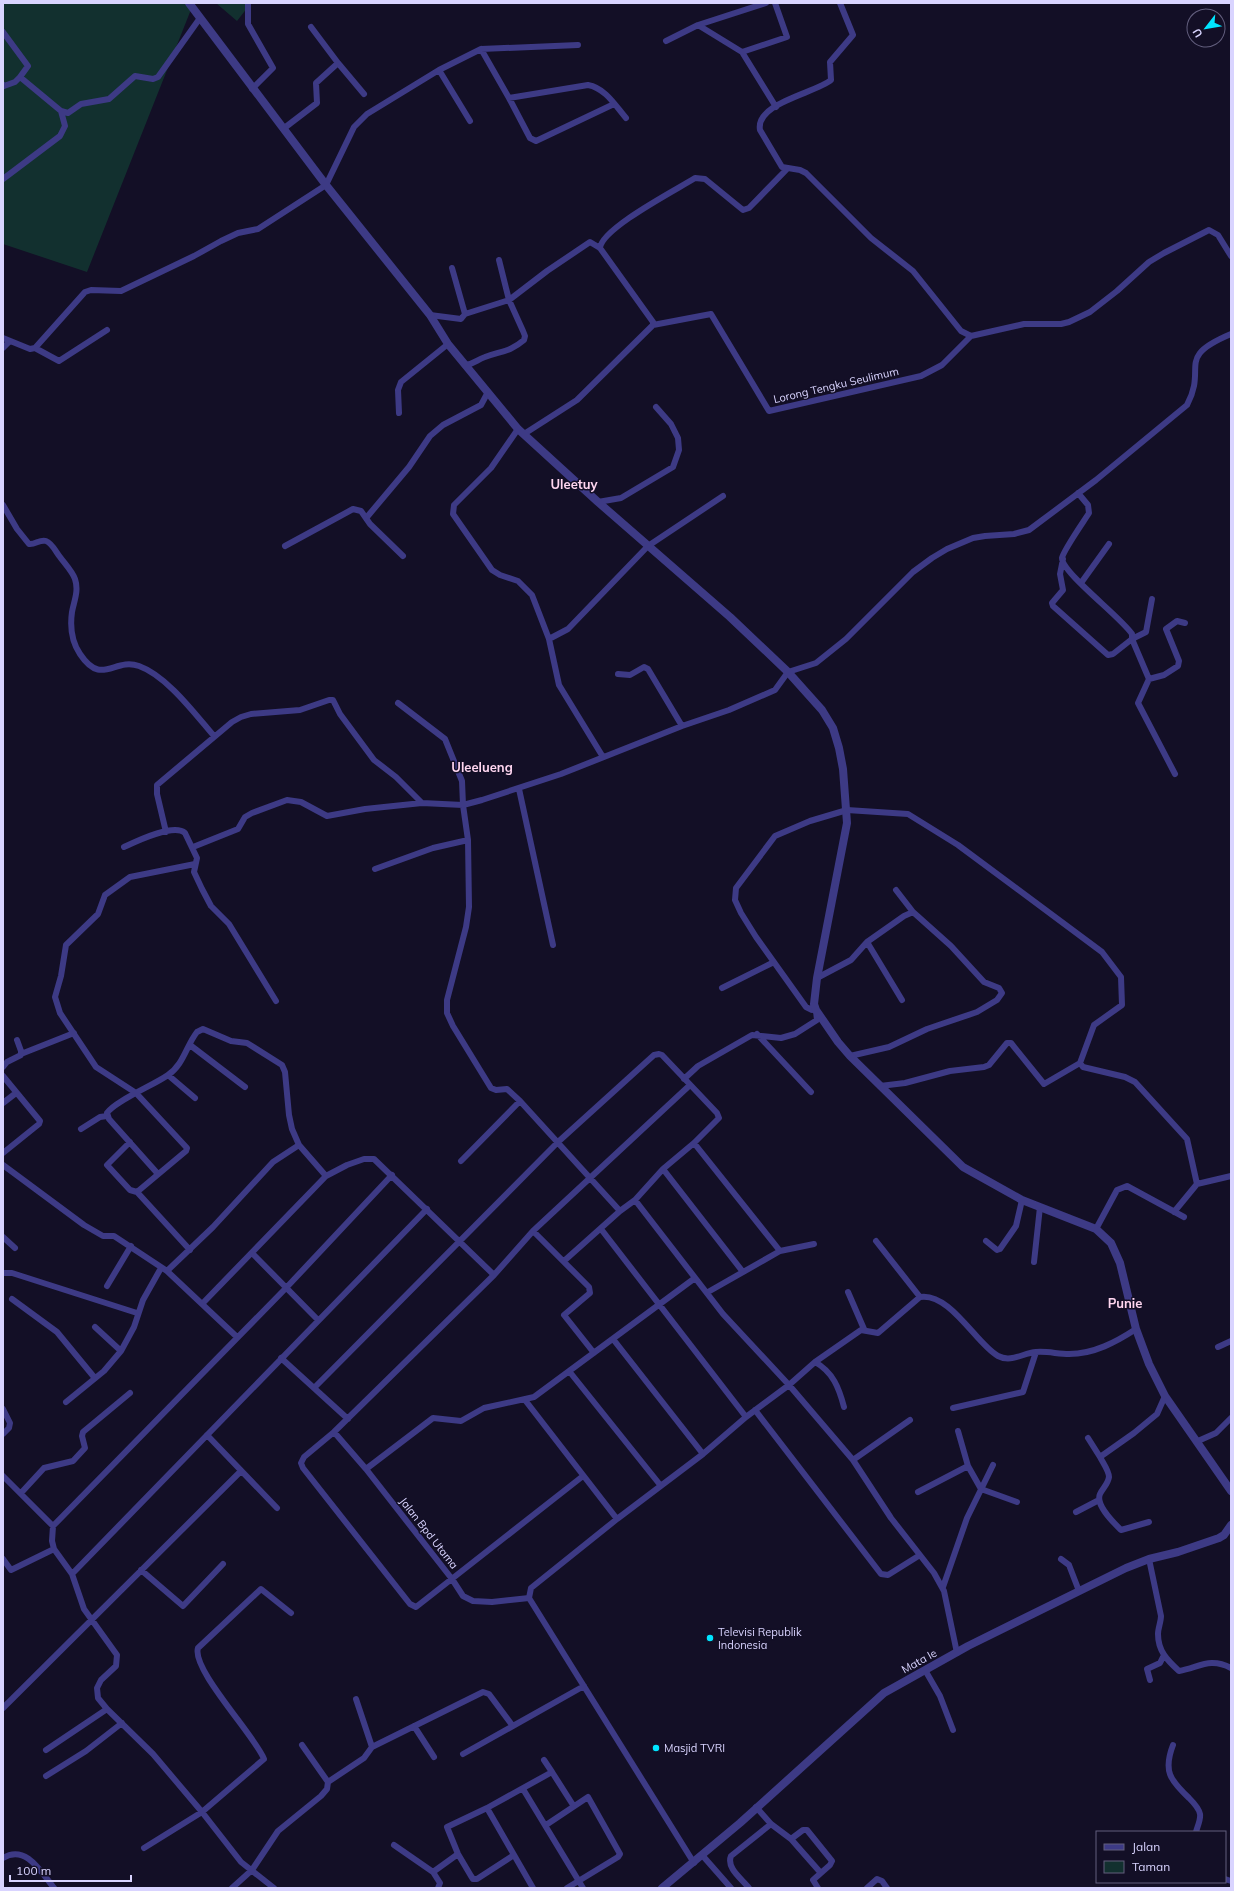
<svg xmlns="http://www.w3.org/2000/svg" width="1234" height="1891" font-family="Mulish,sans-serif">
<rect width="100%" height="100%" fill="#130f26"/>
<path fill="#12302f" d="M 3,3 L 187,3 L 192,7 L 87,272 L 3,244 Z
M 216,3 L 251,3 L 237,21 Z"/>
<g fill="none" stroke-linecap="round" stroke-linejoin="round">
<path stroke="#3d3a85" stroke-width="6" d="M 248,3 L 248,24 L 273,68 L 252,89
M 840,3 L 853,35 L 830,62 L 831,80 C 816,93 755,103 760,130 L 782,167 L 800,170 L 806,173 L 871,238 L 913,271 L 961,331 L 971,336 L 1024,324 L 1061,324 L 1069,322 L 1090,312 L 1117,291 L 1149,262 L 1164,253 L 1209,230 L 1218,235 L 1231,256
M 698,25 L 766,3
M 3,32 L 28,66 L 20,77
M 666,41 L 698,25 L 742,52 L 776,107
M 481,49 L 509,98 L 588,85 C 605,88 615,105 626,118
M 742,52 L 787,37 L 775,3
M 338,63 L 364,94
M 439,70 L 470,121
M 3,85 L 4,86 L 15,82 L 20,77 L 61,111
M 509,98 L 530,138 L 536,141 L 614,104
M 283,129 L 317,103 L 316,83 L 338,63 L 311,27
M 3,179 L 60,136 L 65,126 L 61,111 L 68,113 L 81,104 L 109,99 L 135,76 L 153,79 L 158,77 L 200,18
M 600,248 C 602,228 676,190 695,178 L 705,179 L 743,210 L 749,208 L 787,169
M 452,268 L 465,314
M 430,315 L 461,319 L 465,314 L 509,300 L 547,271 L 590,242 L 600,248 L 653,322 L 653,325
M 3,338 L 30,349 L 35,348 L 85,292 L 91,290 L 121,291 L 194,256 L 221,241 L 238,233 L 258,229 L 326,185 L 354,127 L 367,114 L 439,70 L 481,49 L 578,45
M 3,348 L 10,341
M 35,348 L 59,361 L 107,330
M 465,365 C 475,364 476,360 485,357 C 501,351 510,352 524,340 L 525,336 L 523,331 L 509,300 L 499,260
M 399,413 L 398,390 L 401,382 L 448,344
M 518,429 L 491,468 L 454,505 L 453,514 L 492,570 L 500,575 L 518,581 L 532,595 L 549,639 L 559,685 L 603,757
M 524,434 L 577,400 L 653,325 L 711,314 L 769,411 L 921,376 L 942,365 L 971,336
M 1078,493 L 1088,505 L 1089,513 C 1084,521 1063,551 1062,558 C 1062,573 1121,617 1132,634 L 1132,639 L 1149,679 L 1138,703 L 1175,774
M 598,502 L 621,498 L 673,467 L 679,450 L 678,438 L 671,424 L 656,407
M 3,505 L 17,529 L 29,544 C 35,545 40,539 46,541 C 52,543 56,552 60,557 C 65,564 72,571 75,579 C 79,591 74,601 72,612 C 70,626 72,642 80,654 C 102,687 114,657 139,666 C 167,676 195,714 214,736
M 367,517 L 409,467 L 430,436 L 443,425 L 481,405 L 488,392
M 285,546 L 353,509 L 361,511 L 370,524 L 403,556
M 1063,559 L 1060,574 L 1063,590 L 1052,603 L 1053,606 L 1108,655 L 1113,654 L 1132,639 L 1146,632 L 1152,599
M 1081,583 L 1109,544
M 549,639 L 568,629 L 648,546 L 723,496
M 618,674 L 630,675 L 644,667 L 648,669 L 682,726
M 1149,679 L 1164,675 L 1178,666 L 1179,661 L 1166,629 L 1177,621 L 1185,623
M 519,789 L 553,945
M 166,832 L 157,794 L 157,785 L 232,722 L 241,717 L 251,714 L 300,710 L 329,700 L 333,700 L 340,714 L 374,760 L 396,777 L 422,803
M 124,847 C 137,841 174,823 185,833 L 197,858 L 194,872 L 202,889 L 211,906 L 229,924 L 276,1001
M 193,847 L 238,829 L 245,817 L 252,813 L 287,800 L 301,802 L 327,816 L 365,809 L 422,803 L 463,805 L 462,781 L 445,739 L 398,703
M 375,869 L 433,848 L 468,840
M 896,890 L 913,912
M 867,942 L 902,1000
M 817,978 L 851,960 L 867,942 L 904,916 L 913,912 L 951,946 L 984,982 L 999,988 L 1002,993 L 997,1000 L 977,1012 L 927,1029 L 889,1047 L 850,1056
M 722,988 L 774,962
M 814,1004 L 812,1010 L 806,1007 L 756,937 L 741,913 L 735,900 L 736,888 L 775,836 L 810,821 L 847,810 L 908,814 L 958,845 L 1102,952 L 1121,977 L 1122,1005 L 1094,1025 L 1080,1063 L 1083,1067 L 1125,1077 L 1135,1082 L 1187,1139 L 1197,1184 L 1174,1212
M 757,1034 L 811,1092
M 190,1045 L 245,1087
M 21,1054 L 74,1033
M 3,1067 L 7,1062 L 21,1055 L 21,1051 L 17,1040
M 168,1075 L 195,1098
M 3,1076 L 40,1121 L 39,1124 L 3,1153
M 684,1079 L 698,1066 L 752,1035 L 781,1038 L 795,1034 L 817,1020 L 816,1011
M 880,1086 L 905,1083 L 950,1071 L 984,1067 L 989,1065 L 1007,1043 L 1011,1043 L 1044,1084 L 1080,1063
M 3,1103 L 16,1093
M 81,1129 L 100,1117 L 107,1116
M 130,1142 L 107,1165 L 130,1190 L 137,1192
M 694,1143 L 780,1251
M 461,1161 L 520,1101
M 3,1165 L 84,1225 L 103,1236 L 114,1236 L 167,1271
M 663,1169 L 743,1272
M 158,1174 L 109,1119 L 107,1113 C 115,1101 154,1085 168,1075 C 184,1064 186,1046 197,1032 L 203,1029 L 231,1041 L 247,1043 L 282,1065 L 285,1072 L 289,1115 L 292,1129 L 299,1145 L 326,1176
M 1197,1184 L 1231,1176
M 601,1229 L 746,1417
M 1096,1229 L 1117,1190 L 1127,1186 L 1184,1217
M 533,1231 L 589,1287 L 590,1293 L 564,1315 L 594,1353
M 3,1237 L 15,1248
M 876,1241 L 920,1297
M 986,1241 L 997,1250 L 1000,1249 L 1016,1226 L 1022,1200
M 190,1250 L 137,1192 L 186,1151 L 187,1148 L 136,1093 L 96,1067 L 60,1013 L 55,997 L 61,976 L 66,945 L 98,914 L 105,895 L 130,877 L 195,864
M 252,1253 L 318,1320
M 564,1261 L 620,1211
M 1034,1262 L 1040,1207
M 3,1273 L 12,1273 L 137,1313
M 107,1286 L 131,1246
M 708,1292 L 780,1251 L 814,1244
M 848,1292 L 864,1329
M 12,1299 L 57,1332 L 94,1377
M 202,1304 L 326,1176 L 347,1165 L 364,1159 L 374,1159 L 494,1275
M 95,1327 L 121,1351
M 237,1337 L 167,1271 L 213,1227 L 273,1162 L 299,1145
M 613,1339 L 703,1454
M 1218,1347 L 1231,1341
M 281,1358 L 348,1419
M 815,1362 C 833,1372 839,1388 844,1407
M 569,1371 L 661,1486
M 315,1387 L 558,1142 L 654,1055 L 659,1054 L 662,1055 L 717,1113 L 719,1118 L 694,1143 L 663,1169 L 635,1200
M 525,1400 L 617,1519
M 66,1402 L 104,1371 L 121,1351 L 134,1327 L 143,1300 L 161,1268
M 953,1408 L 1023,1392 L 1036,1352
M 3,1409 L 10,1423 L 9,1428 L 3,1434
M 755,1410 L 881,1574 L 888,1575 L 920,1555
M 958,1431 L 968,1466 L 981,1489 L 1017,1502
M 334,1432 L 366,1469 L 452,1579 L 463,1596 L 473,1601 L 492,1602 L 529,1598
M 207,1435 L 277,1508
M 1088,1438 L 1100,1457
M 1198,1441 L 1216,1433 L 1231,1418
M 853,1460 L 910,1420
M 366,1469 L 433,1418 L 461,1421 L 484,1408 L 534,1397 L 695,1278
M 3,1476 L 53,1526 L 52,1541 L 54,1549 L 72,1574 L 84,1609 L 117,1655 L 116,1666 L 101,1680 L 97,1688 L 98,1698 L 107,1709 L 153,1754 L 202,1812 L 241,1862 L 274,1888
M 583,1476 L 416,1607 L 410,1604 L 303,1468 L 301,1463 L 304,1457 L 334,1432 L 494,1275 L 533,1231 L 690,1085
M 918,1492 L 968,1466
M 21,1493 L 44,1468 L 73,1461 L 85,1448 L 82,1436 L 83,1432 L 130,1393
M 1076,1512 L 1099,1500
M 1149,1522 L 1121,1530 C 1114,1523 1095,1505 1100,1494 C 1103,1488 1108,1484 1109,1477 C 1109,1471 1103,1463 1100,1457 L 1134,1433 L 1157,1414 L 1165,1396
M 53,1526 L 286,1288 L 392,1175
M 3,1559 L 11,1570 L 54,1549
M 1061,1559 L 1069,1565 L 1079,1591
M 1149,1559 L 1161,1616 C 1161,1622 1158,1628 1158,1634 C 1158,1651 1167,1660 1179,1671 C 1200,1667 1210,1657 1231,1668
M 141,1570 L 183,1606 L 223,1564
M 72,1574 L 427,1209
M 943,1587 L 967,1518 L 993,1465
M 957,1653 L 944,1591 L 934,1573 L 891,1518 L 853,1460 L 789,1385 L 723,1314 L 635,1200 L 620,1211 L 520,1101 L 507,1089 L 496,1090 L 491,1088 L 453,1026 L 447,1013 L 447,1000 L 466,927 L 469,907 L 468,840 L 463,805 L 482,800 L 561,774 L 682,726 L 729,710 L 775,690 L 788,672 L 816,663 L 846,639 L 913,572 L 932,558 L 947,549 L 973,538 L 985,536 L 1014,534 L 1029,530 L 1096,480 L 1187,405 C 1208,366 1174,358 1231,334
M 925,1670 L 940,1696 L 953,1730
M 1150,1680 L 1147,1669 L 1160,1663 L 1163,1657
M 356,1699 L 372,1747
M 3,1708 L 241,1471
M 414,1726 L 434,1757
M 302,1745 L 328,1782
M 1173,1745 C 1163,1771 1170,1780 1189,1798 C 1193,1802 1199,1808 1200,1814 C 1201,1820 1197,1827 1196,1832
M 46,1750 L 107,1709
M 463,1754 L 584,1686
M 544,1760 L 552,1772
M 46,1776 L 86,1751 L 122,1723
M 523,1789 L 583,1888
M 756,1807 L 771,1824 L 791,1839 L 820,1872
M 487,1808 L 447,1827 L 458,1854 L 471,1876 L 473,1879 L 477,1879 L 514,1855
M 546,1825 L 588,1797 L 620,1854 L 618,1857 L 567,1888
M 791,1839 L 803,1830 L 807,1830 L 832,1861 L 830,1865 L 813,1880 L 818,1888
M 394,1845 L 433,1872 L 440,1883 L 438,1888
M 144,1848 L 202,1812 L 264,1759 C 256,1737 191,1669 198,1648 L 261,1589 L 291,1613
M 702,1855 L 731,1888
M 3,1858 C 26,1844 41,1872 54,1888
M 694,1863 L 529,1598 L 531,1588 L 617,1519 L 703,1454 L 746,1417 L 789,1385 L 815,1362 L 861,1330 L 878,1333 L 920,1297 C 950,1292 977,1345 998,1356 C 1011,1363 1023,1353 1036,1352 C 1047,1351 1058,1354 1069,1354 C 1094,1354 1116,1342 1136,1329
M 433,1872 L 458,1854
M 1225,1879 L 1231,1881
M 232,1888 L 252,1870 L 278,1831 L 321,1796 L 327,1789 L 328,1782 L 364,1758 L 372,1747 L 483,1692 L 489,1694 L 512,1725
M 533,1888 L 487,1808 L 552,1772 L 573,1805
M 749,1888 C 742,1879 726,1868 731,1856 L 771,1824
M 867,1888 L 877,1879 L 882,1881 L 887,1888"/>
<path stroke="#3d3a85" stroke-width="8" d="M 189,3 L 326,185 L 430,315 L 448,344 L 518,429 L 598,502 L 730,617 L 788,672 L 822,710 L 833,728 L 839,748 L 843,769 L 847,823 L 817,978 L 814,1004 L 816,1010 L 838,1042 L 850,1056 L 963,1167 L 1022,1200 L 1096,1229 L 1111,1243 L 1120,1263 L 1136,1329 L 1149,1364 L 1165,1396 L 1231,1491
M 662,1888 L 740,1823 L 884,1693 L 968,1646 L 1126,1568 L 1149,1559 L 1178,1552 L 1219,1538 L 1224,1535 L 1231,1525"/>
</g>
<g fill="#00e5ff" stroke="#130f26" stroke-width="1.5">
<circle cx="710" cy="1638" r="4"/>
<circle cx="656" cy="1748" r="4"/>
</g>
<g text-anchor="middle" stroke-width="3" stroke-linejoin="round" paint-order="stroke">
<g font-size="11" fill="#d9d4ff" stroke="#130f26">
<text transform="translate(836 385) rotate(-13)" y="4">Lorong Tengku Seulimum</text>
<text transform="translate(429 1533) rotate(52)" y="4">Jalan Bpd Utama</text>
<text transform="translate(919 1661) rotate(-29)" y="4">Mata Ie</text>
</g>
<g font-size="11" fill="#d9d4ff" stroke="#130f26" text-anchor="start">
<text x="718" y="1636">Televisi Republik<tspan x="718" dy="13">Indonesia</tspan></text>
<text x="664" y="1752">Masjid TVRI</text>
</g>
<g font-size="13" font-weight="bold" fill="#ffd6f0" stroke="#130f26">
<text x="574" y="489">Uleetuy</text>
<text x="482" y="772">Uleelueng</text>
<text x="1125" y="1308">Punie</text>
</g>
</g>
<rect width="1234" height="1891" fill="none" stroke="#d9d4ff" stroke-width="8"/>
<rect x="1096" y="1831" width="130" height="52" fill="#130f26" stroke="#625e7d"/>
<rect x="1104" y="1844" width="20" height="6" fill="#3d3a85" stroke="#625e7d"/>
<text x="1132" y="1851" font-size="12" fill="#d9d4ff">Jalan</text>
<rect x="1104" y="1861" width="20" height="12" fill="#12302f" stroke="#625e7d"/>
<text x="1132" y="1871" font-size="12" fill="#d9d4ff">Taman</text>
<g transform="translate(1206 28) rotate(239)"><circle r="19" fill="#130f26" stroke="#625e7d"/>
<path d="M0-3L7 15L0 10L-7 15Z" fill="#00e5ff"/>
<text y="-6" font-size="11" font-weight="bold" text-anchor="middle" fill="#d9d4ff">U</text>
</g>
<path d="M10 1875v6h121v-6" fill="none" stroke="#d9d4ff" stroke-width="2"/>
<text x="16" y="1875" font-size="12" fill="#d9d4ff" stroke="#130f26" stroke-width="3" paint-order="stroke">100 m</text>
</svg>
